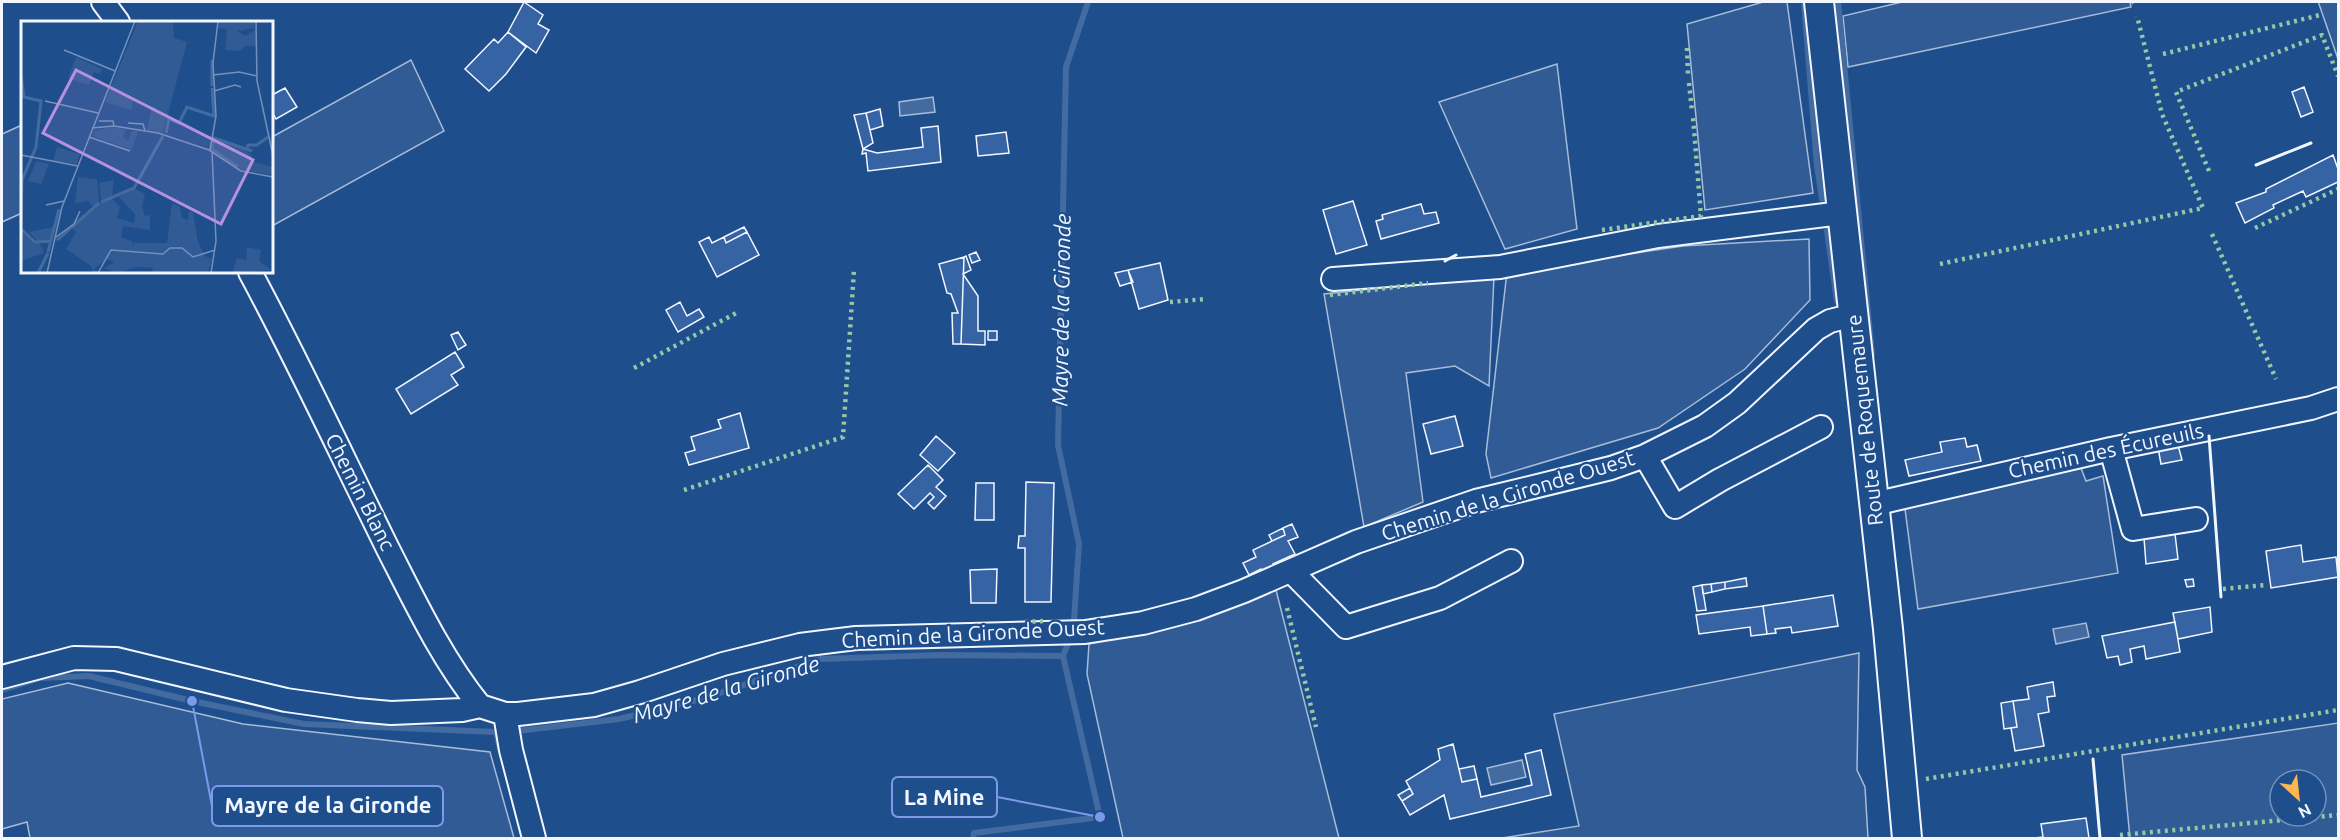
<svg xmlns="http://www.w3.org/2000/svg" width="2340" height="840" font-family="Ubuntu,sans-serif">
<rect width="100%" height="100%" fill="#1f4e8c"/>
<path fill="#305b95" stroke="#a8bbd7" stroke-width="1.5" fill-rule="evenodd" d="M 1763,2 L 1787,2 L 1813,193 L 1705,210 L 1687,24 Z
M 1902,2 L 2130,2 L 2131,7 L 1848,67 L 1843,16 Z
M 2318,2 L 2338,2 L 2338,59 L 2319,4 Z
M 411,60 L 444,131 L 272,226 L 272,137 Z
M 1557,64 L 1577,229 L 1505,249 L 1439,102 Z
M 22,125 L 22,213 L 2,222 L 2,134 Z
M 1809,239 L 1810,300 L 1745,369 L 1658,428 L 1491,478 L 1486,454 L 1507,272 L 1683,246 Z
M 1494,276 L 1489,386 L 1455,366 L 1406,373 L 1423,502 L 1364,527 L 1324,294 Z
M 2081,468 L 2086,481 L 2103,476 L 2118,573 L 1918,609 L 1904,501 L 2039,470 Z
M 1276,590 L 1339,838 L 1123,838 L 1087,674 L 1089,644 L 1186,623 Z
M 1859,653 L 1857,770 L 1865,787 L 1868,838 L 1502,838 L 1579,826 L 1554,714 Z
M 68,683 L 243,724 L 490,752 L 514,838 L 30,838 L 27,822 L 2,829 L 2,699 Z
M 2338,723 L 2338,838 L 2130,838 L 2122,755 ZM 2280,780 L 2316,780 L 2316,816 L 2280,816 Z"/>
<path fill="#446ba0" stroke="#a8bbd7" stroke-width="1.5" d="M 933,97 L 935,112 L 900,116 L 899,102 Z
M 2086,623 L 2089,637 L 2056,644 L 2053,629 Z
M 1522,760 L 1526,777 L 1491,785 L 1487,768 Z"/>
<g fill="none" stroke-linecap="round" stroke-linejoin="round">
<path stroke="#446ba0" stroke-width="6" d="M 1804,2 L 1817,166 L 1822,199
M 1838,2 L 1872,354
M 1827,231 L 1837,301
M 1074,620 L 1079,544 L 1058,445 L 1066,67 L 1088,2
M 1063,656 L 1069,641
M 2,690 L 40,678 L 89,676 L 192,701 L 304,724 L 496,732 L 500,749
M 517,731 L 619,719 L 705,698 L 820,659 L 942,655 L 1063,656
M 973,838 L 974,833 L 1100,817 L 1063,656"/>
</g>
<path fill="#3563a3" stroke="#f2f6ff" stroke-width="1.5" d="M 524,2 L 543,15 L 538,24 L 549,30 L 536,53 L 508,32 Z
M 508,32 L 526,47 L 506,74 L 489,91 L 465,69 L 494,39 L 498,43 Z
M 2304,87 L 2313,112 L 2301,117 L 2292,92 Z
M 285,88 L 297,107 L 276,119 L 272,112 L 272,95 Z
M 880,109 L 883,126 L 870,130 L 866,113 Z
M 866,113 L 873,143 L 863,149 L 854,115 Z
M 938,126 L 941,162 L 868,171 L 866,153 L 862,154 L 863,149 L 877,153 L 923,147 L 921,128 Z
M 1006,132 L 1009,153 L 978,156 L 976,136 Z
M 2333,155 L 2338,169 L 2338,182 L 2306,197 L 2303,191 L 2273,205 L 2274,208 L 2245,223 L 2236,203 L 2266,192 L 2266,189 Z
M 1353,201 L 1367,245 L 1336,254 L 1323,210 Z
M 1421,204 L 1424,214 L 1436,212 L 1439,223 L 1381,239 L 1376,221 L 1383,219 L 1382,215 Z
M 744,227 L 747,232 L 726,243 L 724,237 Z
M 747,232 L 759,255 L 717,277 L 699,242 L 709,237 L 712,243 L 724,237 L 726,243 Z
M 976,252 L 980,260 L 972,263 L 969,255 Z
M 966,256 L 971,270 L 963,274 L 978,296 L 978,331 L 985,331 L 985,345 L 961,344 L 964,257 Z
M 964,257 L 961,344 L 953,344 L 952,313 L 958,313 L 951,294 L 947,293 L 939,264 Z
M 1160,263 L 1168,300 L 1139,309 L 1128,270 Z
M 1128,270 L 1133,282 L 1120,286 L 1115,273 Z
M 680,302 L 687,316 L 699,309 L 704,317 L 678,332 L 666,310 Z
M 988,331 L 997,331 L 997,340 L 988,340 Z
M 458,332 L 466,345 L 458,350 L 451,335 Z
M 455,352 L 464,367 L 451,375 L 458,385 L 411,414 L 396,389 Z
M 740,413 L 749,448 L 689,465 L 685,453 L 695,450 L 691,437 L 721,428 L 718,420 Z
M 1455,416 L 1463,446 L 1431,454 L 1423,424 Z
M 936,436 L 955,453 L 938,471 L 920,455 Z
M 1965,438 L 1967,447 L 1977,445 L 1981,461 L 1909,476 L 1905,460 L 1942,452 L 1940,442 Z
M 2178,445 L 2182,460 L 2161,464 L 2158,448 Z
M 928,465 L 943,480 L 936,487 L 946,496 L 934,509 L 928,503 L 934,497 L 930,493 L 914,509 L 898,494 Z
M 1026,482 L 1054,483 L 1051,602 L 1025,602 L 1025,548 L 1018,548 L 1019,536 L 1025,536 Z
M 976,483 L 994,483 L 994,520 L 975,520 Z
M 1292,524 L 1298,537 L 1288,541 L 1295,554 L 1273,564 L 1275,569 L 1264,574 L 1261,569 L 1249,575 L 1243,563 L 1256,557 L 1253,550 L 1285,535 L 1283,528 Z
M 1283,528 L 1285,535 L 1272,541 L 1269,535 Z
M 2175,534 L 2178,559 L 2146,564 L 2144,538 Z
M 2301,545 L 2303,562 L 2336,557 L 2338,577 L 2271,588 L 2266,551 Z
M 997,569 L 996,603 L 971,603 L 970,570 Z
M 1746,578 L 1747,586 L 1725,589 L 1725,582 Z
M 2193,579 L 2194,586 L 2187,587 L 2185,580 Z
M 1725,582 L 1725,589 L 1712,592 L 1711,584 Z
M 1711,584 L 1712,592 L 1703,594 L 1702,585 Z
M 1702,585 L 1706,610 L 1697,611 L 1693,587 Z
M 1833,595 L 1838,626 L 1792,633 L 1791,627 L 1775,629 L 1776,633 L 1767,634 L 1763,606 Z
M 1763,606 L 1767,634 L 1751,636 L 1750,627 L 1699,634 L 1696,615 Z
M 2210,607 L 2212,632 L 2178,639 L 2173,613 Z
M 2175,622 L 2180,652 L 2146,659 L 2144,646 L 2130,649 L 2132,662 L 2120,665 L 2118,656 L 2107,658 L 2102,636 Z
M 2053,682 L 2055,696 L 2047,697 L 2049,712 L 2038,714 L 2044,746 L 2015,751 L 2011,728 L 2017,727 L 2013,701 L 2029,699 L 2027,687 Z
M 2013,701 L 2017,727 L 2004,729 L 2001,703 Z
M 1453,744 L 1462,782 L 1477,779 L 1481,797 L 1532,785 L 1525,754 L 1541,750 L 1551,795 L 1450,819 L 1444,795 L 1410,815 L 1402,801 L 1413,794 L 1406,781 L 1440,760 L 1438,749 Z
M 1474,766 L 1477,779 L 1462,782 L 1459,769 Z
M 1410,788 L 1413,794 L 1402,801 L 1398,795 Z
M 2086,818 L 2089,838 L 2035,838 L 2043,837 L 2041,824 Z"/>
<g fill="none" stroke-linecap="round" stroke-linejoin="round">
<g stroke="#f2f6ff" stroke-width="26">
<path id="minor" d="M 103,2 L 118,22
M 250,272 C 299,363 342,456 388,549 C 415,602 442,659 480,706
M 1333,279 L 1500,267 L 1658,236 L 1841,213
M 2111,449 L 2133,529 L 2196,519
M 1645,456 L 1675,507 L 1720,480 L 1821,427
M 1874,504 L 2111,449 L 2311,408 L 2338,399
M 1291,571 L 1346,627 L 1440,598 L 1511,561
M 2,677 L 74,658 L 116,659 L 286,700 L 357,710 L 391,713 L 462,710 L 480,706 L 505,714 L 518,714 L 594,705 L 640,692 L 723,664 L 800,645 L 856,638 L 1085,632 L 1143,623 L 1196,609 L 1244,591 L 1356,542 L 1476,501 L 1611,468 L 1645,456 L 1705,426 L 1737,403 L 1816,329 L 1830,321 L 1854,315
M 505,714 L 511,750 L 534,838"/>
</g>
<g stroke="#f2f6ff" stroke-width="32">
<path id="major" d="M 1819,2 L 1888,629 L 1907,838"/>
</g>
<use href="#minor" stroke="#1f4e8c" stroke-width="22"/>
<use href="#major" stroke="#1f4e8c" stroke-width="28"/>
<path stroke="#97c8a6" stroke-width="4.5" stroke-dasharray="3 4.5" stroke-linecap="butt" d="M 2133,2 L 2134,3
M 1687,48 L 1688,76
M 2163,54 L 2320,15
M 1689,83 L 1692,111
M 2209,171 L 2176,92 L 2322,35 L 2338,76
M 2255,228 L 2338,189
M 1602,230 L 1701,216 L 1693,117
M 2212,234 L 2276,379
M 1940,264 L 2203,208 L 2162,114 L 2137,16
M 1330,295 L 1428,283
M 1170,302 L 1206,299
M 634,368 L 738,312
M 684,490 L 843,437 L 854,270
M 2223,589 L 2265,585
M 1287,608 L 1316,727
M 1025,622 L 1043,621
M 1926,779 L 2338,710
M 2120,835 L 2338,815"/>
<path stroke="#f2f6ff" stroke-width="3" d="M 2256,165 L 2311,143
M 1445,261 L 1456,255
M 2209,436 L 2221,597
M 2093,759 L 2100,838"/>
</g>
<g text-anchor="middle" stroke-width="4.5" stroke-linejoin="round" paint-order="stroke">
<g font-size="21" fill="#f2f6ff" stroke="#1f4e8c">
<text transform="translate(1865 420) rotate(-96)" y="7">Route de Roquemaure</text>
<text transform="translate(2106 451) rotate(-12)" y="7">Chemin des Écureuils</text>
<text transform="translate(360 492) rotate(63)" y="7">Chemin Blanc</text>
<text transform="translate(1508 496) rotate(-17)" y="7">Chemin de la Gironde Ouest</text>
<text transform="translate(973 634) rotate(-3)" y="7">Chemin de la Gironde Ouest</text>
</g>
<g font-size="22" font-style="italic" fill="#f2f6ff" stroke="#1f4e8c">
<text transform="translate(1061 310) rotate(-89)" y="8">Mayre de la Gironde</text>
<text transform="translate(726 689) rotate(-16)" y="8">Mayre de la Gironde</text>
</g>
</g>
<g transform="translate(21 21)">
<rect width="252" height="252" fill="#1f4e8c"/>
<path d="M 117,0 L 152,0 L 153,17 L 166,21 L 142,112 L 126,109 L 131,85 L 112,79 L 110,89 L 84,81 ZM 198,0 L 234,1 L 233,7 L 216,10 L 224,15 L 235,8 L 236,25 L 224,25 L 219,30 L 204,29 L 206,8 L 197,7 ZM 55,36 L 81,48 L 79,53 L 73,51 L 68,64 L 47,57 ZM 91,106 L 105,109 L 102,116 L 107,120 L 111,110 L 117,110 L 111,129 L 72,115 L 74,110 ZM 194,118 L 224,129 L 231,134 L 230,140 L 251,146 L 252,154 L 221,149 L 192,127 ZM 36,126 L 59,133 L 56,143 L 32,140 ZM 15,140 L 28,143 L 20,163 L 7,160 ZM 57,156 L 76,158 L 78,181 L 72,186 L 67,180 L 54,182 ZM 93,159 L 91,175 L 80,179 L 78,162 ZM 115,168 L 124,173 L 121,185 L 124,195 L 129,194 L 129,209 L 102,205 L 100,216 L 112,221 L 111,230 L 113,222 L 146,222 L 151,182 L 159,186 L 161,197 L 167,199 L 168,189 L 172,192 L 177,221 L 184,235 L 191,238 L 187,252 L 131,252 L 132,247 L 116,246 L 96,252 L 83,247 L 94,241 L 86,238 L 73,248 L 80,252 L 72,252 L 70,245 L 45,228 L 55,211 L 51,207 L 78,182 L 90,177 L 99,186 L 96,197 L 113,202 L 114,193 L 97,175 ZM 32,206 L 29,218 L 17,220 L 8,211 ZM 0,209 L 14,222 L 19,222 L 23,232 L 0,240 ZM 226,226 L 240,229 L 238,240 L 251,249 L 211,252 L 216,237 L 225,239 Z" fill="#305b95"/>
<path fill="none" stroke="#446ba0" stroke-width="3" d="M 0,54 L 3,76 L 20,80 L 15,126 L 1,159 L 0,203M 191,65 L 191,39M 145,112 L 148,98 L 158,102 L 166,86 L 193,95 L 191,67M 226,128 L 227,124 L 236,124 L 247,116M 217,146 L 191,128 L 193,117 L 231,130M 80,181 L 113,167 L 142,115M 0,208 L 14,221 L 31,220M 36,219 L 78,182M 27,231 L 38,188M 17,252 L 27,232"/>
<path fill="none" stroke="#7391ba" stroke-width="1.5" d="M 235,0 L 236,60 L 252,135M 43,29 L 94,50M 192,54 L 218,51 L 236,55M 193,70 L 214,64 L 220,66M 24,80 L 77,92M 78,100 L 92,100 L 93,105M 107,102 L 122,103 L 124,110M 71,107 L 93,105 L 137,112 L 188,129 L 220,150 L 252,156M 68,116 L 109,130M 189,129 L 195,95 L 192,42 L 197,0M 0,134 L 57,145M 252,183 L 252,204M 25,184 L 43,180M 35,216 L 53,203 L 59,190M 26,252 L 41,186 L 114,0M 77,252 L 90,229 L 142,233 L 149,227 L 161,227 L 172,236 L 194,229M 190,252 L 195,220 L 191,131"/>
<path fill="#b691df" fill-opacity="0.15" stroke="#b691df" stroke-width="3" d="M 55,49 L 232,139 L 200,203 L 22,112 Z"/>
<rect width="252" height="252" fill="none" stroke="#f2f6ff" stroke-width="3"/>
</g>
<path fill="none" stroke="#7d9aea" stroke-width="2" d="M1100 817L997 797M192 701L212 806"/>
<g fill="#7d9aea" stroke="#1f4e8c" stroke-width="2">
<circle cx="1100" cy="817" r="6"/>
<circle cx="192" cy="701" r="6"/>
</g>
<g fill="#1f4e8c" stroke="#7d9aea" stroke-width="2">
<rect x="892" y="777" width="105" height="40" rx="6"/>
<rect x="212" y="786" width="231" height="40" rx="6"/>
</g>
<g font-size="22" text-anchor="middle" font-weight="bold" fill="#f2f6ff">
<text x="944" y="805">La Mine</text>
<text x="328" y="813">Mayre de la Gironde</text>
</g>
<rect width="2340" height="840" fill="none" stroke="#f2f6ff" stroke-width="6"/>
<g transform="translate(2298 798) rotate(153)"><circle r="28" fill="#1f4e8c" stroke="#7391ba" stroke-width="1.5"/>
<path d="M0-4.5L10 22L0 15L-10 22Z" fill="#ffb74d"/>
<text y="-9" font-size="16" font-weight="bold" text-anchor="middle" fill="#f2f6ff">N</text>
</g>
</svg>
